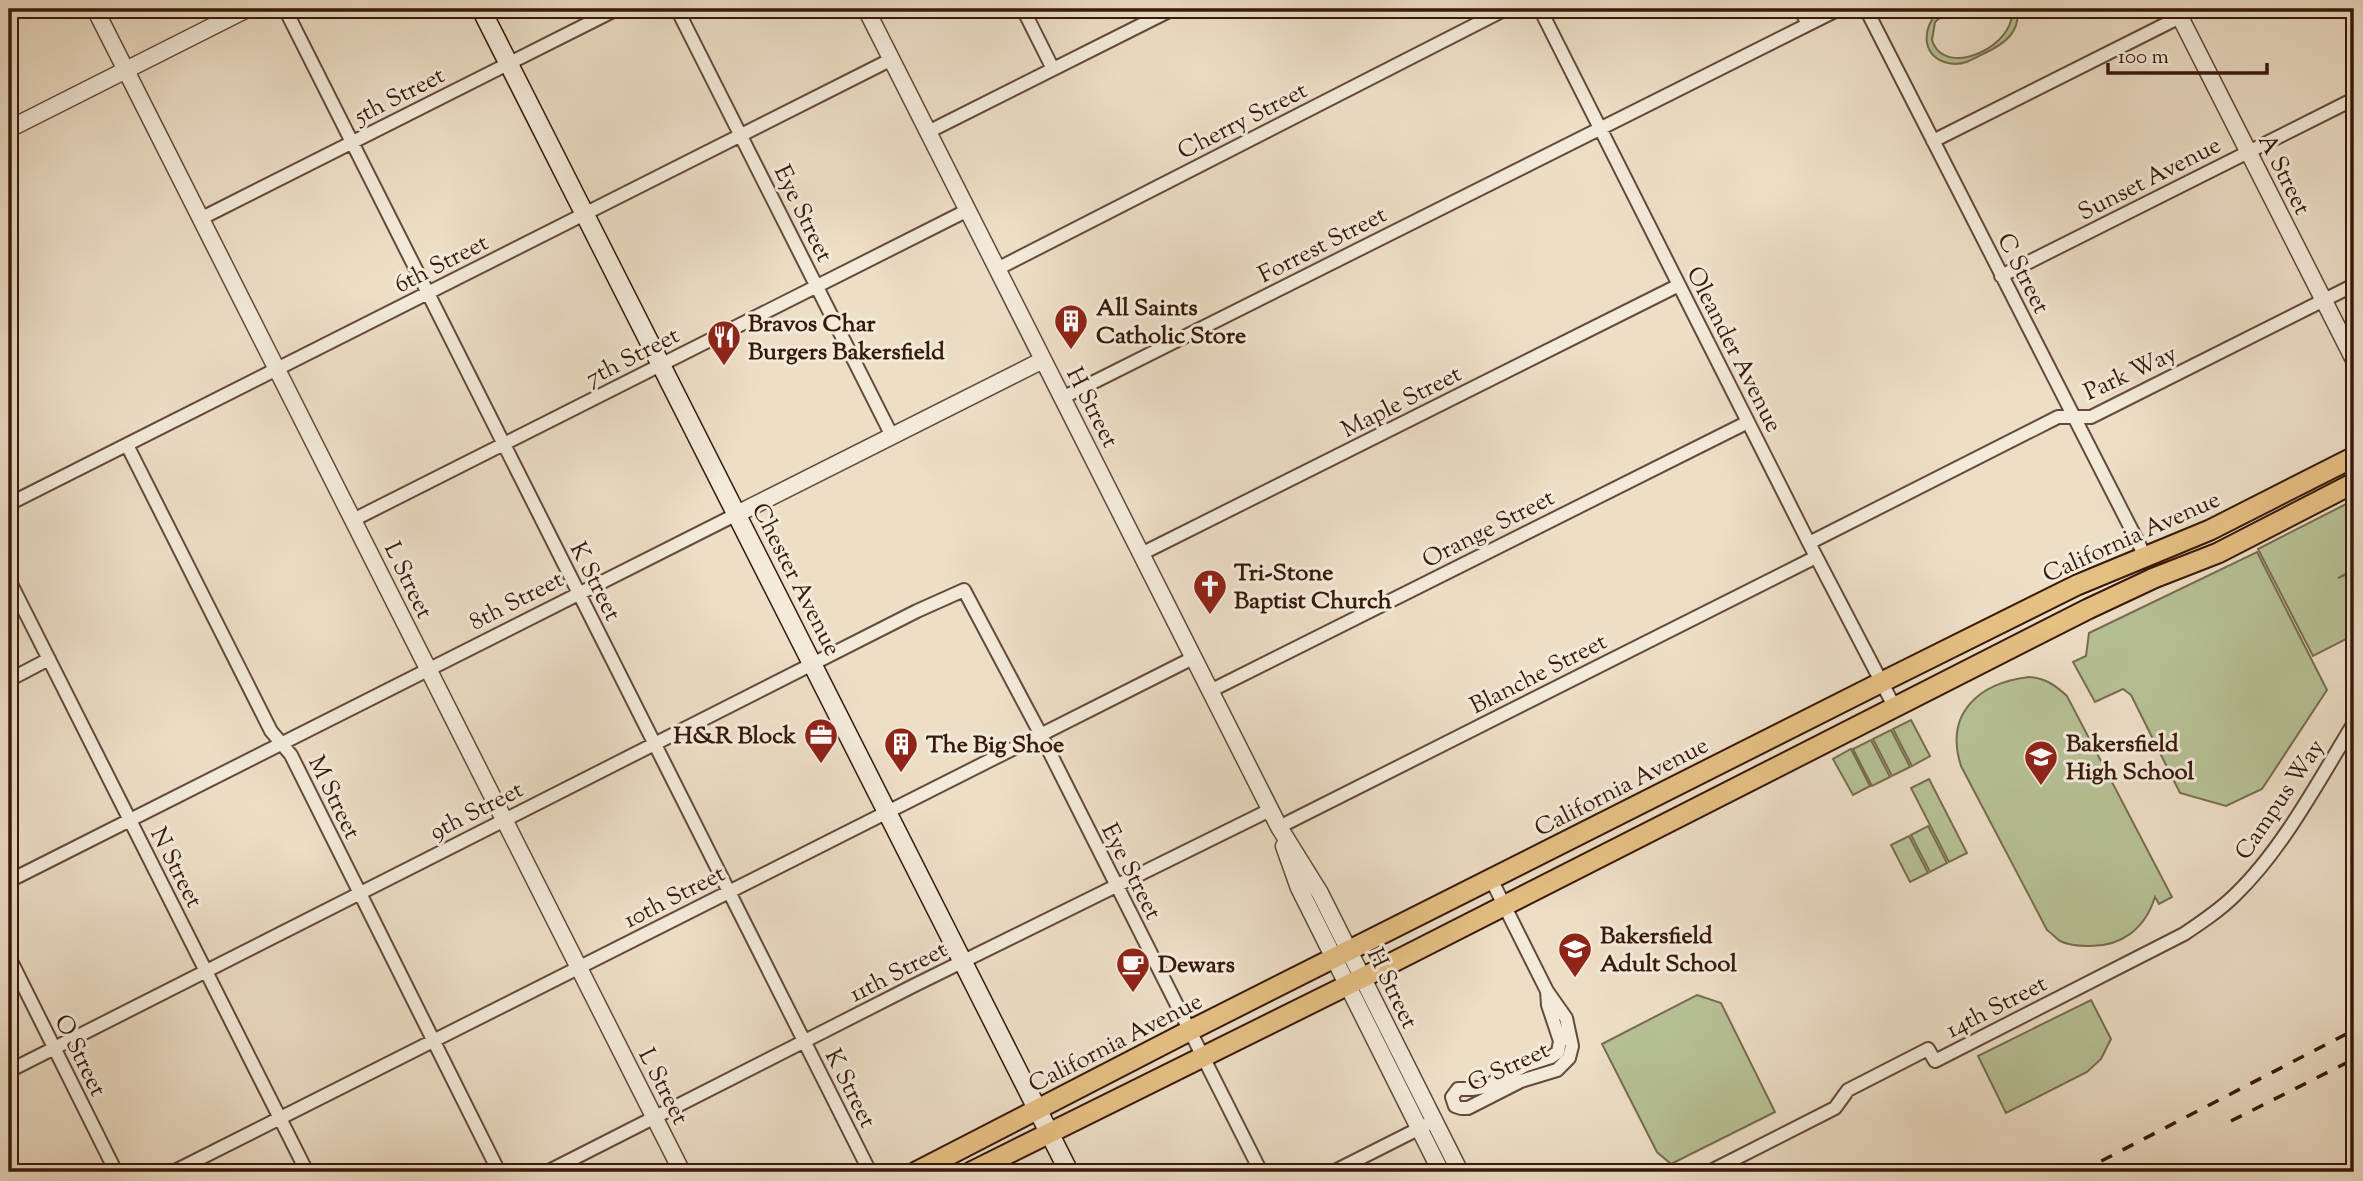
<svg xmlns="http://www.w3.org/2000/svg" width="2363" height="1181" font-family="'Sorts Mill Goudy',serif">
<rect width="100%" height="100%" fill="#eddec6"/>
<filter id="stains"><feTurbulence type="fractalNoise" baseFrequency=".00286" numOctaves="4"/><feColorMatrix values="0 0 0 0 .2 0 0 0 0 .09 0 0 0 0 .02 0 0 0 .5 -.17"/></filter>
<radialGradient id="worn" r=".72"><stop offset=".6" stop-color="#630" stop-opacity="0"/><stop offset="1" stop-color="#630" stop-opacity=".3"/></radialGradient>
<path fill="#b7c196" stroke="#776d50" stroke-width="2" d="M 1941,9 L 1950,9 L 1935,22 L 1932,40 C 1945,81 2019,44 2011,9 L 2017,9 C 2021,32 2004,44 1985,53 C 1975,58 1966,64 1955,64 C 1921,62 1919,28 1941,9 Z
M 2354,500 L 2354,569 L 2338,578 L 2354,571 L 2354,635 L 2313,656 L 2258,549 Z
M 2257,552 L 2327,690 L 2262,789 L 2226,806 L 2180,793 L 2131,695 L 2123,689 L 2095,702 L 2073,662 L 2086,656 L 2089,633 Z
M 2029,677 C 2045,678 2055,685 2067,696 L 2172,897 L 2159,904 L 2155,897 C 2145,929 2121,947 2088,946 C 2079,946 2068,945 2060,941 C 2056,938 2051,933 2047,930 L 1961,766 C 1944,713 1979,683 2029,677 Z
M 1911,720 L 1930,756 L 1912,766 L 1893,729 Z
M 1891,730 L 1910,767 L 1892,776 L 1873,739 Z
M 1871,740 L 1890,777 L 1872,786 L 1853,749 Z
M 1851,749 L 1870,786 L 1853,795 L 1833,759 Z
M 1929,779 L 1967,853 L 1949,862 L 1911,788 Z
M 1928,826 L 1947,863 L 1930,872 L 1911,835 Z
M 1909,836 L 1928,873 L 1910,882 L 1891,845 Z
M 1697,995 L 1721,1003 L 1775,1112 L 1671,1164 L 1657,1152 L 1602,1044 Z
M 2091,1000 L 2111,1039 L 2101,1059 L 2087,1072 L 2006,1113 L 1978,1056 Z"/>
<g fill="none" stroke-linecap="round" stroke-linejoin="round">
<g stroke="#644a3a" stroke-width="16">
<path id="minor" d="M 285,9 L 870,1172
M 677,9 L 892,436
M 1023,9 L 1053,69
M 1540,9 L 1809,543 L 1895,708
M 1800,9 L 1808,24
M 1866,9 L 2145,556
M 928,132 L 1173,9
M 1933,141 L 2180,17
M 200,219 L 617,9
M 997,269 L 1506,9
M 2001,276 L 2354,99
M 1062,398 L 1839,9
M 127,445 L 271,731 L 291,755 L 499,1172
M 9,504 L 892,59
M 353,520 L 968,210
M 1809,543 L 2058,417 L 2091,417 L 2354,285
M 1141,554 L 1679,285
M 9,580 L 307,1172
M 9,680 L 49,659
M 1210,691 L 1748,422
M 1279,827 L 1816,557
M 1491,879 L 1547,991 L 1566,1018 L 1572,1046 L 1569,1058 L 1557,1070 L 1521,1081 L 1468,1108 L 1461,1108 L 1455,1106 L 1452,1097 L 1458,1089 L 1472,1089 L 1484,1087 L 1526,1065 L 1551,1057 L 1558,1052 L 1560,1041 L 1548,1005 L 1547,991
M 9,881 L 737,514
M 9,957 L 116,1172
M 9,1071 L 917,611 L 964,590 L 1041,735 L 1261,1172
M 173,1172 L 1193,658
M 547,1172 L 915,985 L 1270,810
M 1333,1172 L 1434,1121
M 1709,1172 L 1835,1108 L 1848,1090 L 1928,1049 L 1935,1061 L 2184,934 C 2202,922 2220,910 2235,895 C 2283,849 2319,780 2354,723"/>
</g>
<g stroke="#644a3a" stroke-width="19">
<path id="tertiary" d="M 95,9 L 682,1172
M 866,9 L 1279,827 L 1320,893 L 1460,1172
M 2176,9 L 2354,360
M 9,129 L 247,9
M 737,514 L 1043,360
M 1284,846 L 1299,888 L 1441,1172"/>
</g>
<g stroke="#37190b" stroke-width="21">
<path id="secondary" d="M 481,9 L 1069,1172"/>
</g>
<g stroke="#37190b" stroke-width="23">
<path id="primary" d="M 916,1172 L 1191,1030 L 1882,682 L 2077,585 L 2210,530 L 2354,457
M 971,1172 L 1362,978 L 2088,609 L 2154,578 L 2218,553 L 2354,483"/>
</g>
<use href="#minor" stroke="#f3eada" stroke-width="12"/>
<use href="#tertiary" stroke="#f3eada" stroke-width="16"/>
<use href="#secondary" stroke="#f3eada" stroke-width="18"/>
<use href="#primary" stroke="#e6bf83" stroke-width="19"/>
<path stroke="#37190b" stroke-width="3.5" stroke-dasharray="12 12" stroke-linecap="butt" d="M 2231,1121 L 2354,1059
M 2080,1172 L 2354,1030"/>
</g>
<defs>
<g id="building-pin" transform="scale(1.75)"><path d="M0 17L-7.5 6A9.5 9.5 0 1 1 7.5 6Z" fill="#8f2418" stroke="#f3eada"/><path d="M-4-6H4V6H1V3H-1V6H-4ZM-2.5-4.3h1.7v1.8h-1.7ZM.8-4.3h1.7v1.8H.8ZM-2.5-1h1.7V.8h-1.7ZM.8-1h1.7V.8H.8Z" fill="#fff"/></g>
<g id="restaurant-pin" transform="scale(1.75)"><path d="M0 17L-7.5 6A9.5 9.5 0 1 1 7.5 6Z" fill="#8f2418" stroke="#f3eada"/><path d="M-5-6h1v4h1v-4h1v4h1v-4h1v5L-1.5 .5V6h-2V.5L-5-1ZM5-6V6H3V1.5H1.5Q1.5-4 5-6Z" fill="#fff"/></g>
<g id="church-pin" transform="scale(1.75)"><path d="M0 17L-7.5 6A9.5 9.5 0 1 1 7.5 6Z" fill="#8f2418" stroke="#f3eada"/><path d="M-1.2-6h2.4v3.5h3.3v2.4h-3.3V6h-2.4V-.1h-3.3v-2.4h3.3Z" fill="#fff"/></g>
<g id="office-pin" transform="scale(1.75)"><path d="M0 17L-7.5 6A9.5 9.5 0 1 1 7.5 6Z" fill="#8f2418" stroke="#f3eada"/><path d="M-6-3h4V-5.5h4V-3h4V5H-6ZM-1-4.5V-3h2v-1.5ZM-6 0V1H6V0Z" fill="#fff"/></g>
<g id="school-pin" transform="scale(1.75)"><path d="M0 17L-7.5 6A9.5 9.5 0 1 1 7.5 6Z" fill="#8f2418" stroke="#f3eada"/><path d="M0-5L7-2L0 1L-7-2ZM-4 1L0 2.5L4 1V4Q0 6-4 4Z" fill="#fff"/></g>
<g id="cafe-pin" transform="scale(1.75)"><path d="M0 17L-7.5 6A9.5 9.5 0 1 1 7.5 6Z" fill="#8f2418" stroke="#f3eada"/><path d="M-5.5-4.5H6V0H3Q3 3.5 0 3.5H-2.5Q-5.5 3.5-5.5 0ZM3-3.2v2h1.7v-2ZM-6 4.5H4V6H-6Z" fill="#fff"/></g>
</defs>
<g fill-rule="evenodd">
<use href="#building-pin" x="1071" y="321"/>
<use href="#restaurant-pin" x="724" y="337"/>
<use href="#church-pin" x="1210" y="586"/>
<use href="#office-pin" x="821" y="735"/>
<use href="#building-pin" x="901" y="744"/>
<use href="#school-pin" x="2041" y="757"/>
<use href="#school-pin" x="1575" y="949"/>
<use href="#cafe-pin" x="1133" y="964"/>
</g>
<g text-anchor="middle" stroke-width="6" stroke-linejoin="round" paint-order="stroke">
<g font-size="24" fill="#37190b" stroke="#f3eada">
<text transform="translate(399 95) rotate(-27)" y="8">5th Street</text>
<text transform="translate(1242 120) rotate(-27)" y="8">Cherry Street</text>
<text transform="translate(2285 174) rotate(63)" y="8">A Street</text>
<text transform="translate(2149 178) rotate(-27)" y="8">Sunset Avenue</text>
<text transform="translate(804 213) rotate(64)" y="8">Eye Street</text>
<text transform="translate(1322 244) rotate(-27)" y="8">Forrest Street</text>
<text transform="translate(441 263) rotate(-27)" y="8">6th Street</text>
<text transform="translate(2024 273) rotate(63)" y="8">C Street</text>
<text transform="translate(1735 349) rotate(63)" y="8">Oleander Avenue</text>
<text transform="translate(632 356) rotate(-27)" y="8">7th Street</text>
<text transform="translate(2130 372) rotate(-25)" y="8">Park Way</text>
<text transform="translate(1401 401) rotate(-27)" y="8">Maple Street</text>
<text transform="translate(1093 407) rotate(63)" y="8">H Street</text>
<text transform="translate(1488 528) rotate(-27)" y="8">Orange Street</text>
<text transform="translate(2131 536) rotate(-24)" y="8">California Avenue</text>
<text transform="translate(797 579) rotate(63)" y="8">Chester Avenue</text>
<text transform="translate(409 580) rotate(64)" y="8">L Street</text>
<text transform="translate(596 581) rotate(63)" y="8">K Street</text>
<text transform="translate(516 600) rotate(-27)" y="8">8th Street</text>
<text transform="translate(1538 673) rotate(-27)" y="8">Blanche Street</text>
<text transform="translate(1621 786) rotate(-27)" y="8">California Avenue</text>
<text transform="translate(335 797) rotate(64)" y="8">M Street</text>
<text transform="translate(2279 799) rotate(-56)" y="8">Campus Way</text>
<text transform="translate(476 810) rotate(-27)" y="8">9th Street</text>
<text transform="translate(177 867) rotate(63)" y="8">N Street</text>
<text transform="translate(1132 871) rotate(63)" y="8">Eye Street</text>
<text transform="translate(674 896) rotate(-27)" y="8">10th Street</text>
<text transform="translate(898 971) rotate(-27)" y="8">11th Street</text>
<text transform="translate(1393 988) rotate(64)" y="8">H Street</text>
<text transform="translate(1996 1006) rotate(-27)" y="8">14th Street</text>
<text transform="translate(1115 1042) rotate(-27)" y="8">California Avenue</text>
<text transform="translate(81 1055) rotate(64)" y="8">O Street</text>
<text transform="translate(1508 1066) rotate(-25)" y="8">G Street</text>
<text transform="translate(664 1086) rotate(63)" y="8">L Street</text>
<text transform="translate(851 1088) rotate(63)" y="8">K Street</text>
</g>
<g font-size="24" font-weight="bold" fill="#37190b" stroke="#f3eada" text-anchor="start">
<text x="1096" y="315">All Saints<tspan x="1096" dy="28">Catholic Store</tspan></text>
<text x="748" y="331">Bravos Char<tspan x="748" dy="28">Burgers Bakersfield</tspan></text>
<text x="1234" y="580">Tri-Stone<tspan x="1234" dy="28">Baptist Church</tspan></text>
<text x="796" y="743" text-anchor="end">H&amp;R Block</text>
<text x="2066" y="751">Bakersfield<tspan x="2066" dy="28">High School</tspan></text>
<text x="926" y="752">The Big Shoe</text>
<text x="1600" y="943">Bakersfield<tspan x="1600" dy="28">Adult School</tspan></text>
<text x="1158" y="972">Dewars</text>
</g>
</g>
<rect width="2363" height="1181" fill="none" stroke="#eddec6" stroke-width="35"/>
<rect x="10" y="10" width="2342" height="1160" fill="none" stroke="#37190b" stroke-width="3.5"/>
<rect x="18" y="18" width="2328" height="1146" fill="none" stroke="#37190b" stroke-width="2"/>
<path d="M2108 63v10h159v-10" fill="none" stroke="#37190b" stroke-width="3.5"/>
<text x="2118" y="63" font-size="21" fill="#37190b" stroke="#f3eada" stroke-width="5" paint-order="stroke">100 m</text>
<rect width="100%" height="100%" filter="url(#stains)"/>
<rect width="100%" height="100%" fill="url(#worn)"/>
</svg>
